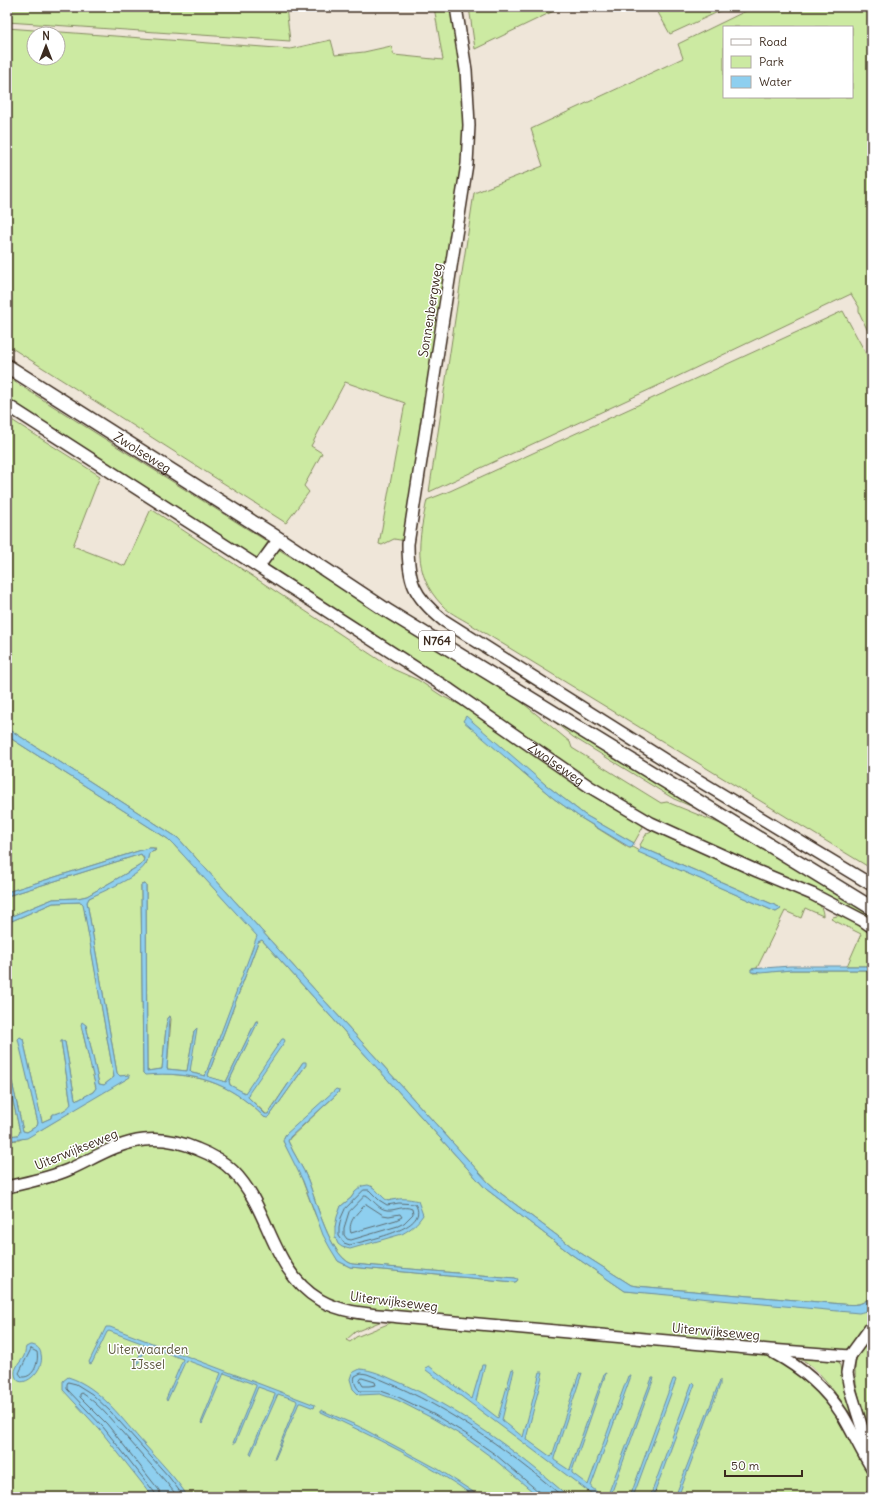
<svg xmlns="http://www.w3.org/2000/svg" width="879" height="1504" font-family="Delius,sans-serif">
<rect width="100%" height="100%" fill="#efe6d9"/>
<filter id="ink" filterUnits="userSpaceOnUse"><feTurbulence type="fractalNoise" baseFrequency=".025" numOctaves="2"/><feDisplacementMap in="SourceGraphic" scale="8" xChannelSelector="R" yChannelSelector="G"/><feConvolveMatrix kernelMatrix="1 2 1 2 8 2 1 2 1" color-interpolation-filters="sRGB"/></filter>
<g filter="url(#ink)">
<path fill="#cceaa2" stroke="#848a60" fill-rule="evenodd" d="M 7,7 L 286,7 L 290,41 L 7,22 Z
M 434,7 L 454,7 L 465,87 L 464,156 L 406,541 L 394,539 L 382,545 L 379,544 L 405,403 L 345,382 L 311,446 L 322,453 L 304,486 L 309,492 L 286,523 L 7,345 L 7,28 L 290,49 L 331,40 L 335,55 L 364,52 L 391,46 L 394,55 L 443,60 ZM 34,34 L 58,34 L 58,58 L 34,58 Z
M 469,7 L 559,7 L 560,8 L 475,49 Z
M 655,7 L 729,7 L 670,34 Z
M 754,7 L 872,7 L 872,340 L 859,312 L 859,307 L 851,294 L 668,381 L 429,492 L 474,193 L 543,166 L 531,129 L 683,58 L 678,44 ZM 724,27 L 852,27 L 852,97 L 724,97 Z
M 843,311 L 872,365 L 872,869 L 475,627 C 465,620 450,614 442,605 C 411,573 419,538 427,500 L 450,491 Z
M 7,377 L 268,542 L 256,560 L 7,399 Z
M 7,417 L 100,476 L 73,546 L 125,566 L 151,509 L 393,669 L 418,680 L 442,696 L 479,714 L 640,821 L 643,827 L 634,843 L 585,815 L 546,785 L 513,758 L 505,757 L 553,798 L 581,818 L 629,848 L 631,848 L 632,847 L 639,851 L 639,852 L 776,912 L 780,909 L 779,907 L 641,847 L 640,845 L 647,833 L 656,829 L 815,900 C 820,905 823,909 823,916 L 805,908 L 801,918 L 785,911 L 757,968 L 751,969 L 753,973 L 791,970 L 872,970 L 872,1294 C 863,1306 855,1305 842,1304 L 636,1286 L 631,1285 L 579,1252 L 499,1192 L 488,1182 L 178,838 L 7,728 Z
M 278,549 L 507,690 L 570,742 L 572,748 L 661,803 L 667,802 L 728,827 L 872,913 L 872,920 L 849,907 L 638,812 L 266,566 Z
M 551,719 L 694,806 L 693,807 L 674,799 L 573,737 Z
M 7,736 L 168,839 L 174,845 L 258,936 L 205,1076 L 192,1073 L 190,1071 L 194,1031 L 187,1071 L 167,1069 L 171,1019 L 170,1016 L 167,1018 L 162,1069 L 147,1071 L 146,885 L 145,884 L 141,885 L 143,1073 C 195,1074 226,1079 264,1117 L 269,1117 L 306,1065 L 303,1062 L 267,1115 L 248,1097 L 249,1093 L 243,1093 L 230,1085 L 229,1081 L 258,1021 L 256,1021 L 255,1023 L 226,1082 L 209,1077 L 208,1075 L 258,942 L 262,940 L 486,1189 L 571,1254 L 625,1291 L 869,1310 L 872,1306 L 872,1321 L 849,1347 L 844,1351 L 479,1321 L 338,1305 L 300,1281 L 231,1166 L 151,1138 L 72,1166 L 7,1184 L 7,1141 L 19,1140 L 42,1129 L 119,1082 L 127,1079 L 128,1075 L 120,1076 L 117,1073 L 87,902 L 89,898 L 134,875 L 146,864 L 149,853 L 155,851 L 155,848 L 148,848 L 7,892 ZM 339,1090 L 338,1093 L 290,1138 L 288,1141 C 294,1155 303,1167 308,1180 C 316,1201 330,1256 352,1264 L 515,1278 L 517,1279 L 517,1281 L 515,1282 L 350,1267 L 338,1261 L 315,1214 L 297,1166 L 283,1141 ZM 372,1186 L 381,1197 L 388,1201 L 398,1199 L 335,1227 L 341,1206 L 351,1198 L 355,1192 Z
M 141,854 L 144,860 L 139,866 L 87,896 L 78,898 L 53,899 L 7,918 L 7,896 Z
M 83,902 L 114,1077 L 104,1085 L 99,1084 L 86,1025 L 81,1025 L 96,1088 L 93,1092 L 78,1100 L 75,1099 L 65,1042 L 61,1041 L 71,1104 L 71,1106 L 58,1114 L 51,1115 L 51,1118 L 42,1122 L 23,1039 L 20,1037 L 19,1039 L 38,1123 L 37,1126 L 27,1132 L 23,1131 L 12,1082 L 9,1083 L 20,1132 L 19,1135 L 7,1136 L 7,923 L 53,903 Z
M 841,915 L 845,915 L 872,932 L 872,966 L 847,966 L 861,934 L 831,919 L 833,917 Z
M 171,1144 L 219,1164 L 238,1181 L 300,1288 L 382,1321 L 355,1332 L 346,1340 L 350,1342 L 356,1337 L 400,1319 L 771,1355 L 800,1370 L 829,1401 L 859,1450 L 872,1480 L 872,1497 L 7,1497 L 7,1187 L 122,1146 Z
M 867,1339 L 872,1342 L 872,1435 C 864,1412 850,1381 857,1356 C 859,1350 864,1344 867,1339 Z
M 791,1356 L 834,1359 L 839,1361 L 845,1392 L 852,1416 C 840,1400 823,1373 806,1362 C 802,1360 796,1358 791,1356 Z"/>
<path fill="#8ecfef" stroke="#6d8d9b" d="M 466,716 L 546,785 L 585,815 L 634,843 L 631,848 L 581,818 L 553,798 L 463,721 Z
M 7,728 L 178,838 L 488,1182 L 499,1192 L 579,1252 L 631,1285 L 636,1286 L 842,1304 C 855,1305 863,1306 872,1295 C 872,1307 872,1310 859,1313 L 625,1291 L 571,1254 L 486,1189 L 262,940 L 258,942 L 208,1075 L 209,1077 L 226,1082 L 255,1023 L 256,1021 L 258,1022 L 229,1081 L 230,1085 L 245,1093 L 282,1039 L 284,1039 L 285,1041 L 249,1093 L 248,1097 L 265,1114 L 268,1114 L 303,1062 L 306,1062 L 306,1065 L 269,1117 L 267,1118 L 264,1117 C 229,1082 194,1071 145,1075 L 143,1073 L 141,885 L 145,884 L 146,885 L 147,1071 L 162,1069 L 167,1018 L 170,1016 L 167,1069 L 187,1071 L 194,1031 L 197,1028 L 190,1071 L 192,1073 L 205,1076 L 257,936 L 174,845 L 168,839 L 7,736 Z
M 641,847 L 779,907 L 781,909 L 776,912 L 638,852 Z
M 148,848 L 153,848 L 156,850 L 149,853 C 148,857 148,861 145,865 C 136,878 104,891 89,898 L 87,902 L 117,1073 L 120,1076 L 129,1075 L 130,1077 L 27,1138 L 7,1141 L 7,1136 L 18,1135 L 20,1132 L 9,1083 L 10,1081 L 12,1082 L 23,1131 L 27,1132 L 37,1126 L 38,1123 L 18,1039 L 20,1037 L 23,1039 L 42,1122 L 51,1118 L 52,1114 C 59,1114 68,1109 71,1104 L 61,1041 L 63,1041 L 65,1042 L 75,1099 L 78,1100 L 93,1092 L 96,1088 L 81,1025 L 82,1022 L 86,1025 L 99,1084 L 104,1085 L 114,1077 L 83,904 L 81,902 L 53,903 L 7,923 L 7,918 L 53,899 L 78,898 L 87,896 L 139,866 L 143,862 L 144,858 L 141,854 L 7,896 L 7,892 Z
M 790,966 L 872,966 L 872,970 L 791,970 L 761,973 L 751,972 L 751,969 Z
M 336,1089 L 339,1090 L 338,1093 L 290,1137 L 288,1141 C 294,1155 303,1167 308,1180 C 316,1201 330,1256 352,1264 L 515,1278 L 518,1279 L 517,1281 L 515,1282 L 350,1267 L 338,1261 L 330,1248 L 323,1235 L 303,1181 L 283,1141 L 285,1135 Z
M 368,1185 C 376,1187 381,1197 388,1201 C 398,1198 408,1198 418,1201 L 423,1215 C 417,1224 411,1229 402,1234 L 350,1249 L 342,1247 L 338,1244 L 335,1237 L 335,1227 L 337,1217 L 341,1206 L 351,1198 L 355,1192 L 362,1186 Z
M 106,1327 L 110,1327 L 315,1405 L 314,1408 L 301,1403 L 299,1403 L 275,1459 L 274,1459 L 297,1402 L 296,1400 L 278,1394 L 251,1455 L 250,1453 L 275,1395 L 275,1393 L 258,1387 L 235,1443 L 233,1443 L 256,1386 L 256,1385 L 224,1373 L 202,1424 L 201,1423 L 221,1373 L 186,1360 L 167,1401 L 166,1399 L 183,1359 L 147,1346 L 135,1370 L 134,1370 L 144,1344 L 109,1331 L 107,1332 L 92,1363 L 90,1364 L 89,1362 Z
M 30,1345 C 36,1345 40,1348 41,1354 C 46,1373 16,1394 15,1373 C 15,1366 21,1362 24,1356 C 25,1354 25,1350 26,1347 Z
M 482,1365 L 485,1365 L 476,1401 L 498,1418 L 512,1369 L 514,1370 L 502,1420 L 523,1437 L 540,1372 L 543,1372 L 526,1439 L 551,1457 L 552,1456 L 579,1374 L 582,1373 L 554,1458 L 554,1460 L 569,1470 L 570,1469 L 604,1374 L 606,1373 L 572,1471 L 572,1473 L 588,1485 L 628,1376 L 631,1376 L 591,1486 L 591,1487 L 603,1497 L 596,1497 L 426,1370 L 425,1368 L 429,1366 L 472,1399 Z
M 360,1369 C 372,1370 383,1375 394,1380 C 456,1406 519,1453 569,1497 L 539,1497 L 494,1459 L 464,1437 L 432,1418 L 397,1400 L 380,1394 L 359,1395 L 353,1389 L 350,1379 L 352,1373 Z
M 68,1377 C 101,1387 123,1421 145,1445 C 160,1462 176,1478 188,1497 L 153,1497 L 100,1430 L 63,1390 L 63,1381 Z
M 652,1378 L 654,1378 L 610,1497 L 607,1497 Z
M 673,1379 L 675,1379 L 676,1380 L 633,1497 L 630,1497 Z
M 720,1380 L 720,1385 L 678,1497 L 675,1497 Z
M 693,1382 L 695,1384 L 653,1497 L 650,1497 L 692,1383 Z
M 321,1410 L 358,1426 L 438,1469 L 481,1497 L 475,1497 C 428,1463 374,1437 321,1412 Z"/>
<g fill="none" stroke-linecap="round" stroke-linejoin="round">
<path stroke="#5c6c72" stroke-width="1" d="M 364,1190 L 369,1190 L 379,1200 L 387,1205 L 399,1203 L 415,1204 C 432,1229 366,1240 350,1245 L 344,1243 L 339,1236 L 339,1228 L 341,1218 L 345,1209 Z
M 366,1195 C 373,1199 378,1209 387,1210 C 395,1211 403,1205 412,1209 L 413,1214 L 404,1223 L 398,1226 L 351,1240 L 347,1239 L 344,1235 L 344,1228 L 349,1212 Z
M 366,1204 L 383,1215 L 389,1216 L 400,1214 L 402,1217 L 396,1220 L 351,1233 C 347,1221 359,1211 366,1204 Z
M 31,1349 L 37,1352 C 39,1362 34,1378 22,1377 L 19,1373 C 20,1371 30,1351 31,1349 Z
M 362,1378 L 375,1382 L 376,1385 L 369,1386 L 363,1386 L 360,1381 Z
M 156,1497 L 155,1493 L 103,1427 L 67,1389 L 67,1384 L 68,1382 L 76,1384 L 92,1394 L 111,1412 L 169,1477 L 184,1497
M 161,1497 L 159,1490 L 107,1424 L 80,1397 L 80,1394 L 82,1393 C 101,1405 115,1425 130,1441 C 146,1460 163,1477 178,1497
M 541,1497 L 539,1492 L 496,1455 L 466,1434 L 433,1414 L 398,1397 L 381,1391 L 360,1391 C 356,1387 353,1382 355,1376 L 361,1373 L 367,1374 C 440,1401 505,1447 563,1497"/>
<g stroke="#3b2a1e" stroke-width="14">
<g id="minor">
<path d="M 456,7 L 466,70 L 469,125 L 467,164 L 408,544 C 408,581 413,596 443,620 L 668,762 L 872,885"/>
<path id="s1" d="M 7,405 L 450,690 L 590,787 L 651,823 L 757,871 L 812,894 L 862,920 L 872,927"/>
<path d="M 259,566 L 279,539"/>
<path d="M 7,1187 C 28,1182 49,1178 68,1170 C 93,1159 116,1143 144,1140 C 162,1138 181,1142 197,1149 C 210,1154 223,1161 233,1171 C 271,1209 270,1270 320,1300 C 344,1314 373,1314 400,1317 L 770,1350 L 850,1356"/>
<path d="M 774,1353 C 802,1368 824,1386 842,1414 C 853,1432 861,1451 872,1468"/>
<path d="M 869,1455 L 862,1428 L 850,1389 L 847,1373 L 850,1356 L 872,1326"/>
</g>
</g>
<g stroke="#3b2a1e" stroke-width="16">
<g id="major">
<path id="s2" d="M 7,366 L 279,539 L 386,610 L 872,908"/>
</g>
</g>
<use href="#minor" stroke="#fff" stroke-width="11"/>
<use href="#major" stroke="#fff" stroke-width="13"/>
</g>
</g>
<g text-anchor="middle" stroke-width="3" stroke-linejoin="round" paint-order="stroke">
<rect fill="#fff" stroke="#766a62" stroke-width="1" x="419" y="631" width="36" height="20" rx="3"/>
<g font-size="12" font-weight="bold" fill="#3b2a1e">
<text x="437" y="645">N764</text>
</g>
<g font-size="13" fill="#3b2a1e" stroke="#fff">
<text transform="translate(430 310) rotate(-81)" y="5">Sonnenbergweg</text>
<text dy="5" stroke="none"><textPath href="#s2" startOffset="161">Zwolseweg</textPath></text>
<text dy="5" stroke="none"><textPath href="#s1" startOffset="656">Zwolseweg</textPath></text>
<text transform="translate(76 1149) rotate(-22)" y="5">Uiterwijkseweg</text>
<text transform="translate(394 1301) rotate(7)" y="5">Uiterwijkseweg</text>
<text transform="translate(716 1331) rotate(5)" y="5">Uiterwijkseweg</text>
</g>
<g font-size="13" fill="#5f5a3f" stroke="#fff">
<text x="148" y="1354">Uiterwaarden<tspan x="148" dy="15">IJssel</tspan></text>
</g>
</g>
<rect width="879" height="1504" fill="none" stroke="#fff" stroke-width="24"/>
<rect x="12" y="12" width="855" height="1480" fill="none" stroke="#3b2a1e" stroke-width="1.5" filter="url(#ink)"/>
<rect x="723" y="26" width="130" height="72" fill="#ffffff" stroke="#b1aaa5"/>
<rect x="731" y="39" width="20" height="6" fill="#ffffff" stroke="#b1aaa5"/>
<text x="759" y="46" font-size="12" fill="#3b2a1e">Road</text>
<rect x="731" y="56" width="20" height="12" fill="#cceaa2" stroke="#b1aaa5"/>
<text x="759" y="66" font-size="12" fill="#3b2a1e">Park</text>
<rect x="731" y="76" width="20" height="12" fill="#8ecfef" stroke="#b1aaa5"/>
<text x="759" y="86" font-size="12" fill="#3b2a1e">Water</text>
<g transform="translate(46 46)"><circle r="19" fill="#ffffff" stroke="#b1aaa5"/>
<path d="M0-3L7 15L0 10L-7 15Z" fill="#3b2a1e"/>
<text y="-6" font-size="11" font-weight="bold" text-anchor="middle" fill="#3b2a1e">N</text>
</g>
<path d="M725 1470v6h77v-6" fill="none" stroke="#3b2a1e" stroke-width="2"/>
<text x="731" y="1470" font-size="12" fill="#3b2a1e" stroke="#ffffff" stroke-width="3" paint-order="stroke">50 m</text>
</svg>
